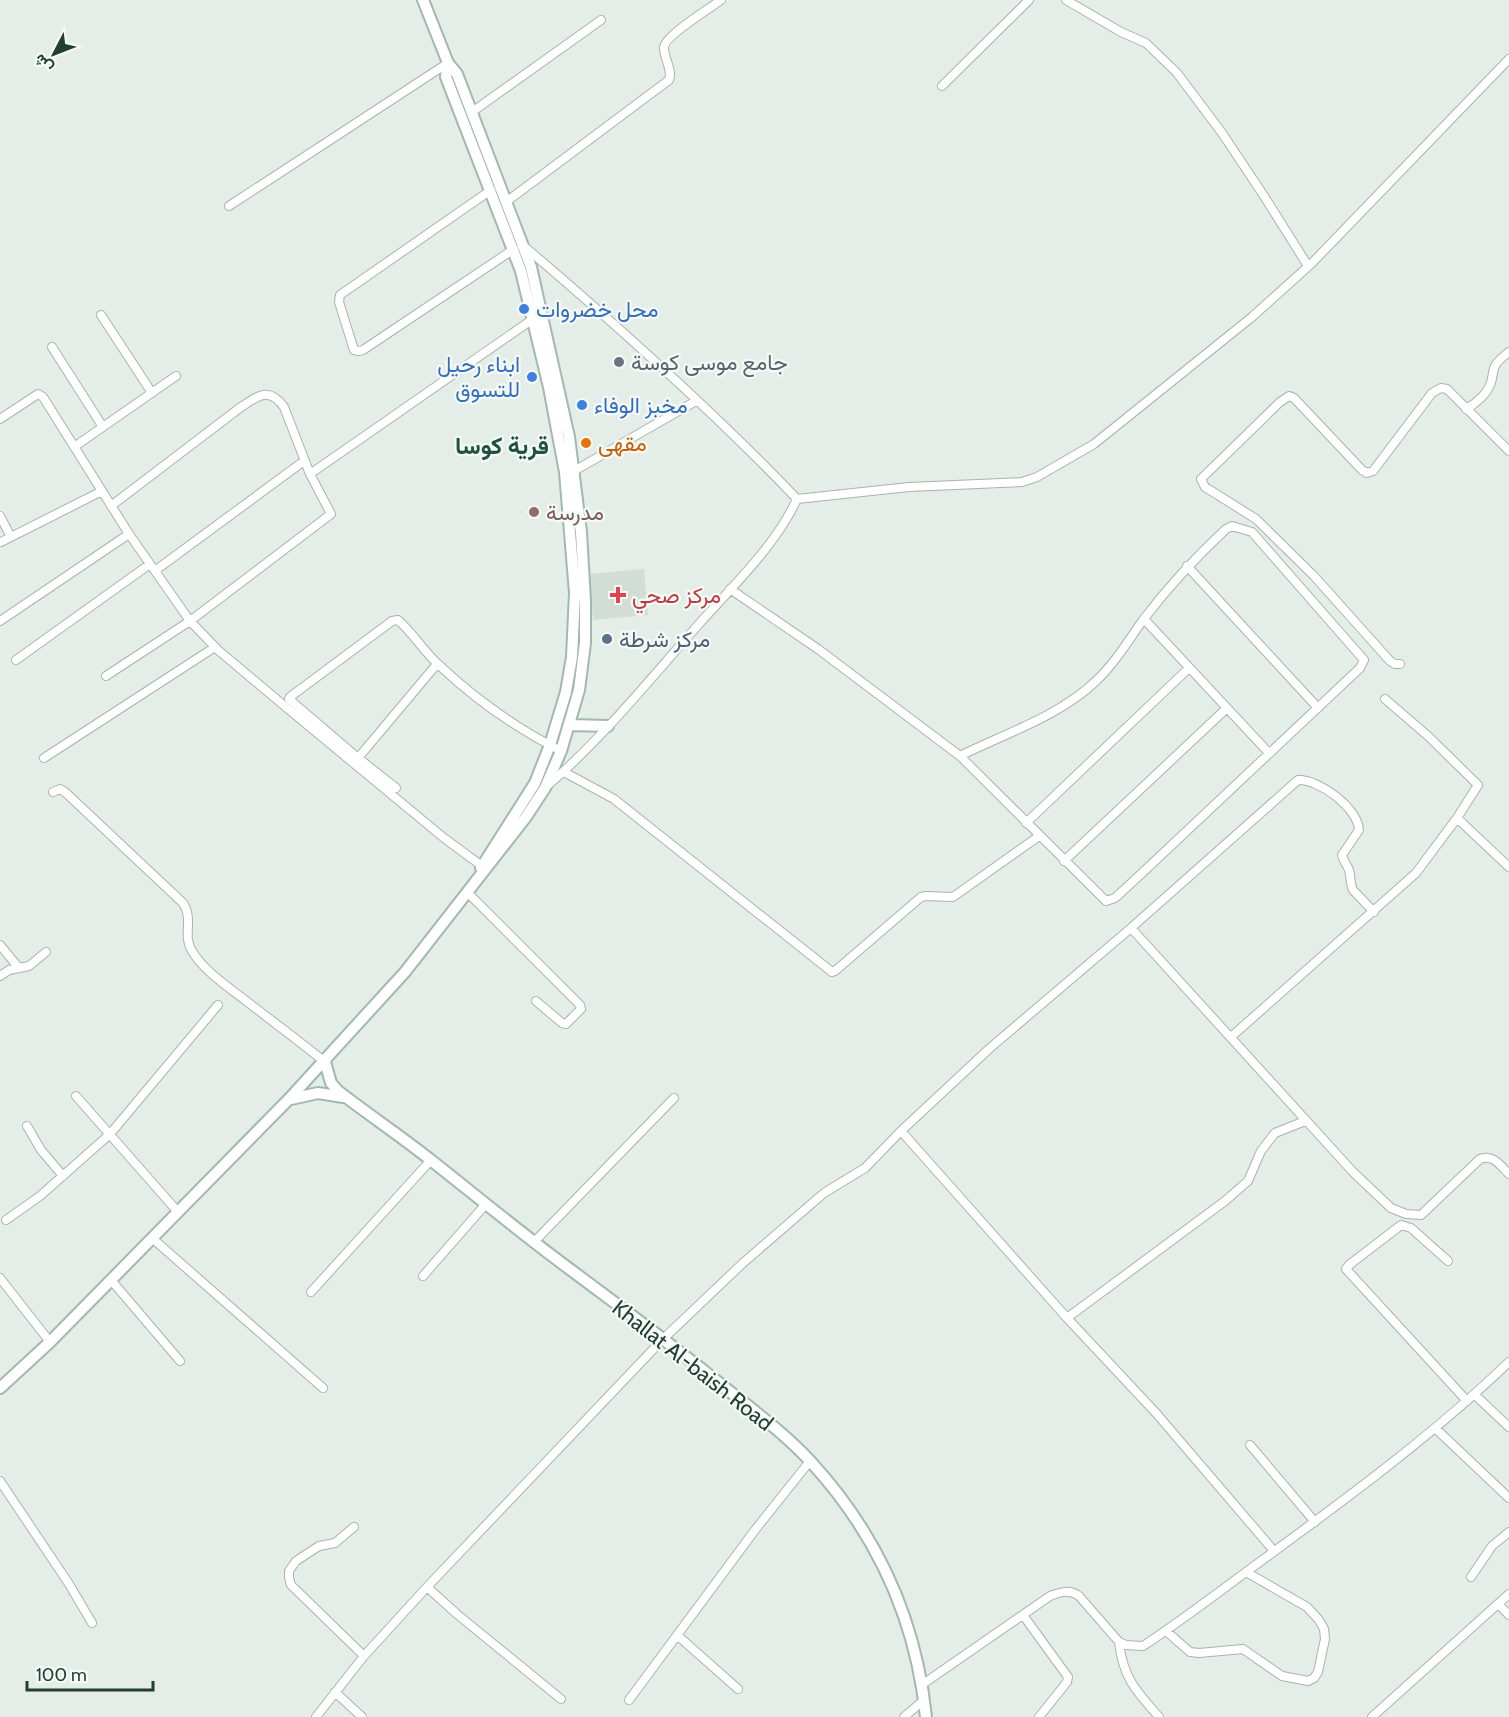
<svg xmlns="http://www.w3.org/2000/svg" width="1509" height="1717" font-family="Cabin,Vazirmatn,sans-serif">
<rect width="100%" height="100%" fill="#e4ede7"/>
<path fill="#d2ddd6" d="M 644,569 L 648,615 L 593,620 L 589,574 Z"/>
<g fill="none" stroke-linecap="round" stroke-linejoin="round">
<g stroke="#a6b5ad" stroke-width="10">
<path id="street" d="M 1066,0 L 1121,32 L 1146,43 L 1177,73 L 1222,133 L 1264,196 L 1308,266
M 942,86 L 1029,0
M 472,112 L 601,20
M 491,190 L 340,295 L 339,302 L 354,350 L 359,351 L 363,350 L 514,249
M 506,202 L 669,80 C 673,70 664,59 664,48 C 663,37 710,8 721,0
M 229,206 L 448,63
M 525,247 C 619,327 712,410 797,499
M 101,315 L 152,393
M 52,347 L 103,427
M 1466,409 C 1475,404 1486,395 1490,385 C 1493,379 1492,372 1495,366 C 1498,360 1504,356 1509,352
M 0,419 L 38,394 L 43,397 L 129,534 L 190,621 L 218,650 L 287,708 L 444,838 L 486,869
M 74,447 L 176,376
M 574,471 L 696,401
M 310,474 L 533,319
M 797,499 L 909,487 L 1022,482 L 1037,477 L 1094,444 L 1252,317 L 1312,263 L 1509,59
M 0,516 L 11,537
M 1,542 L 102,491
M 1187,566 L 1318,708
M 156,570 L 304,461
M 730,589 L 818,649 L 960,756 L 1106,901 L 1115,898 L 1141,874 L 1360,668 L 1364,660 L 1252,532 L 1232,526 L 1226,529 C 1196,557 1168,587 1143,620 C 1128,641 1115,663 1096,681 C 1058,717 1006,733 960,756
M 1144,619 L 1269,753
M 0,621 L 129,534
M 16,660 L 150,564
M 437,664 L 358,758 L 289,699 L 290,697 L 392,621 L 398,620 C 413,633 424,652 439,665 C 476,700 516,728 561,751
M 1400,664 L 1395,664 L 1390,661 L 1314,576 L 1256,519 L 1205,487 L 1201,479 L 1280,402 L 1289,396 L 1294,398 L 1362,470 L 1367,473 L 1373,471 L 1432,393 L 1441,388 L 1447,389 L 1509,451
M 106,676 L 190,621 L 331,514 L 310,474 L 284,407 C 269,386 258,396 241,407 L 111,506
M 44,758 L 215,647
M 358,758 L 396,788
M 564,772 L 614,799 L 832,972 L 835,971 L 921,897 L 926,896 L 953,897 L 1039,836
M 547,786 C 603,738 650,679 699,624 C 733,586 776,545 797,499
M 53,792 L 60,789 L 65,792 L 183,903 C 194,920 182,935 192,951 C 203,970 228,987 245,1000 C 272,1021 299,1041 325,1062
M 1457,818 L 1509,867
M 1026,823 L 1189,668
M 1064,861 L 1227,708
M 467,892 L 580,1005 L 581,1009 L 566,1024 L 562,1023 L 536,1001
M 1131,928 L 1298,780 C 1319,779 1358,808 1359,830 L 1342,855 C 1343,861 1347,864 1349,870 C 1351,877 1350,884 1353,890 L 1374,912
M 0,945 L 19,968
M 0,976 L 9,970 L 29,966 L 46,952
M 1231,1037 L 1416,873 L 1457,818 L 1478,785 L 1428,736 L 1385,699
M 76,1096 L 178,1212
M 27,1126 L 41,1150 L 63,1176
M 901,1131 L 1067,1318 L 1156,1413 L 1274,1551
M 6,1220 L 40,1196 L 110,1134 L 218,1005
M 152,1238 L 323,1388
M 534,1242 L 674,1098
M 1448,1261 L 1411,1228 L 1401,1225 L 1349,1265 L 1346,1269 L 1467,1401
M 423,1276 L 485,1205
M 0,1278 L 50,1342
M 111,1280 L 180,1361
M 311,1292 L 431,1160
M 1067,1318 L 1225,1201 L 1248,1181 L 1261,1151 L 1275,1133 L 1305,1121
M 1475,1395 L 1509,1427
M 1435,1428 L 1509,1498
M 1250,1445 L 1315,1522
M 0,1481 L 69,1584 L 92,1623
M 354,1527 L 335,1543 L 319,1546 L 296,1561 L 289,1571 L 289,1578 L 291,1585 L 364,1656
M 1471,1577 L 1492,1546 L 1509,1532
M 427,1587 L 458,1615 L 561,1699
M 1499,1605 L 1509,1615
M 1023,1615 L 1068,1677 L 1067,1682 L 1039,1717
M 1166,1631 L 1190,1652 L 1199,1653 L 1243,1649 L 1282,1676 L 1308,1681 L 1314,1678 L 1318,1672 L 1325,1639 L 1324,1629 L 1319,1620 L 1307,1607 L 1246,1572
M 677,1635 L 738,1689
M 1119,1642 C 1123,1678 1136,1691 1159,1717
M 923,1684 L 1050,1596 C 1061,1592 1069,1589 1079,1596 L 1119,1642 L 1126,1645 L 1143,1646 C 1187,1617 1229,1584 1272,1553 C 1354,1493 1436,1432 1509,1362
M 335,1692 L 362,1717
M 629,1700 L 755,1530 L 810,1461
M 316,1717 L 364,1656 L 427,1587 L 663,1339 L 743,1263 L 824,1193 L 865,1168 L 901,1131 L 990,1048 L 1131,928 L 1353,1172 L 1391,1208 L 1406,1214 L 1421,1215 L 1480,1159 C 1493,1154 1500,1165 1509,1174
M 904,1717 L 924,1700
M 1372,1717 L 1509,1594"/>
</g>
<g stroke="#a2b9ad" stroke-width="14">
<path id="secondary" d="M 448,63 L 446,77 L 521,271 L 549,387 L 565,472 L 575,593 L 572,657 L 566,692 L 550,745 L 535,783 L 481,868
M 570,725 L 608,726
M 325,1062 L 331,1083 L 338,1091 C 369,1115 402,1137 432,1161 C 480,1199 526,1237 575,1273 C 627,1312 679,1350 729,1391 C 757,1413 787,1436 811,1462 C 877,1534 916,1620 926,1717
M 291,1099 L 318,1093 L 343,1097
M 0,1388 L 50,1342 L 289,1099 L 405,972 L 526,817 L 545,788 L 561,751 L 579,690 L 585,643 L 585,601 L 581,532 L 569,437 L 531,267 L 457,74 L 448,63 L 423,0"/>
</g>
<use href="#street" stroke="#fff" stroke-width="8"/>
<use href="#secondary" stroke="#fff" stroke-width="10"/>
</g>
<g fill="#3f7fe0" stroke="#f4faf6" stroke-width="2">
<circle cx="524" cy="309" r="6"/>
<circle cx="532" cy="377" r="6"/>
<circle cx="582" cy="405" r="6"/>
</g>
<circle fill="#6b7280" stroke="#f4faf6" stroke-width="2" cx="619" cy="362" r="6"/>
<circle fill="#e8710a" stroke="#f4faf6" stroke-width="2" cx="586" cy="443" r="6"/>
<circle fill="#8d6e63" stroke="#f4faf6" stroke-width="2" cx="534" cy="512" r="6"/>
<path fill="#e0444e" stroke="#f4faf6" stroke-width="2" d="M615 586h6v6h6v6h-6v6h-6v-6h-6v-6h6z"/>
<circle fill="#5c6f8a" stroke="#f4faf6" stroke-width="2" cx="607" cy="639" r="6"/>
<g text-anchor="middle" stroke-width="4.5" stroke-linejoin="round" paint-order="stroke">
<g font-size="22" fill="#366cbe" stroke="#f4faf6" text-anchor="start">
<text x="536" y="317">محل خضروات</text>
<text x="520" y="372" text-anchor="end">ابناء رحيل<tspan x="520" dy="25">للتسوق</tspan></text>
<text x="594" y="413">مخبز الوفاء</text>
</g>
<g font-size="22" fill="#5b616d" stroke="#f4faf6" text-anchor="start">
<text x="631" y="370">جامع موسى كوسة</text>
</g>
<g font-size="22" fill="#c56008" stroke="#f4faf6" text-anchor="start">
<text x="598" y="451">مقهى</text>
</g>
<g font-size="22" fill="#785e54" stroke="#f4faf6" text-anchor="start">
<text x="546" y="520">مدرسة</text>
</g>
<g font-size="22" fill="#be3a42" stroke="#f4faf6" text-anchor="start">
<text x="632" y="603">مركز صحي</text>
</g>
<g font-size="22" fill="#4e5e75" stroke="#f4faf6" text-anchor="start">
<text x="619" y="647">مركز شرطة</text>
</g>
<g font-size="22" fill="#233f33" stroke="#f4faf6">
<text transform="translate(693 1365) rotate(38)" y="8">Khallat Al-baish Road</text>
</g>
<g font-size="24" font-weight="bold" fill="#1f513d" stroke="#f4faf6">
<text x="502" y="454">قرية كوسا</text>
</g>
</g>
<g transform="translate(54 54) rotate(228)" stroke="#f4faf6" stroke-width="4.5" paint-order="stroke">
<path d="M0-4.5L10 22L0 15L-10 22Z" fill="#233f33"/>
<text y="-9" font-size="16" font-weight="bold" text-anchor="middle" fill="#233f33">ش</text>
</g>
<path d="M27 1681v9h126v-9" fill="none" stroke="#233f33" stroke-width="3"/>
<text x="36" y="1681" font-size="18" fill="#233f33" stroke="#f4faf6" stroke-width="4.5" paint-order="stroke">100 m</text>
</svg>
